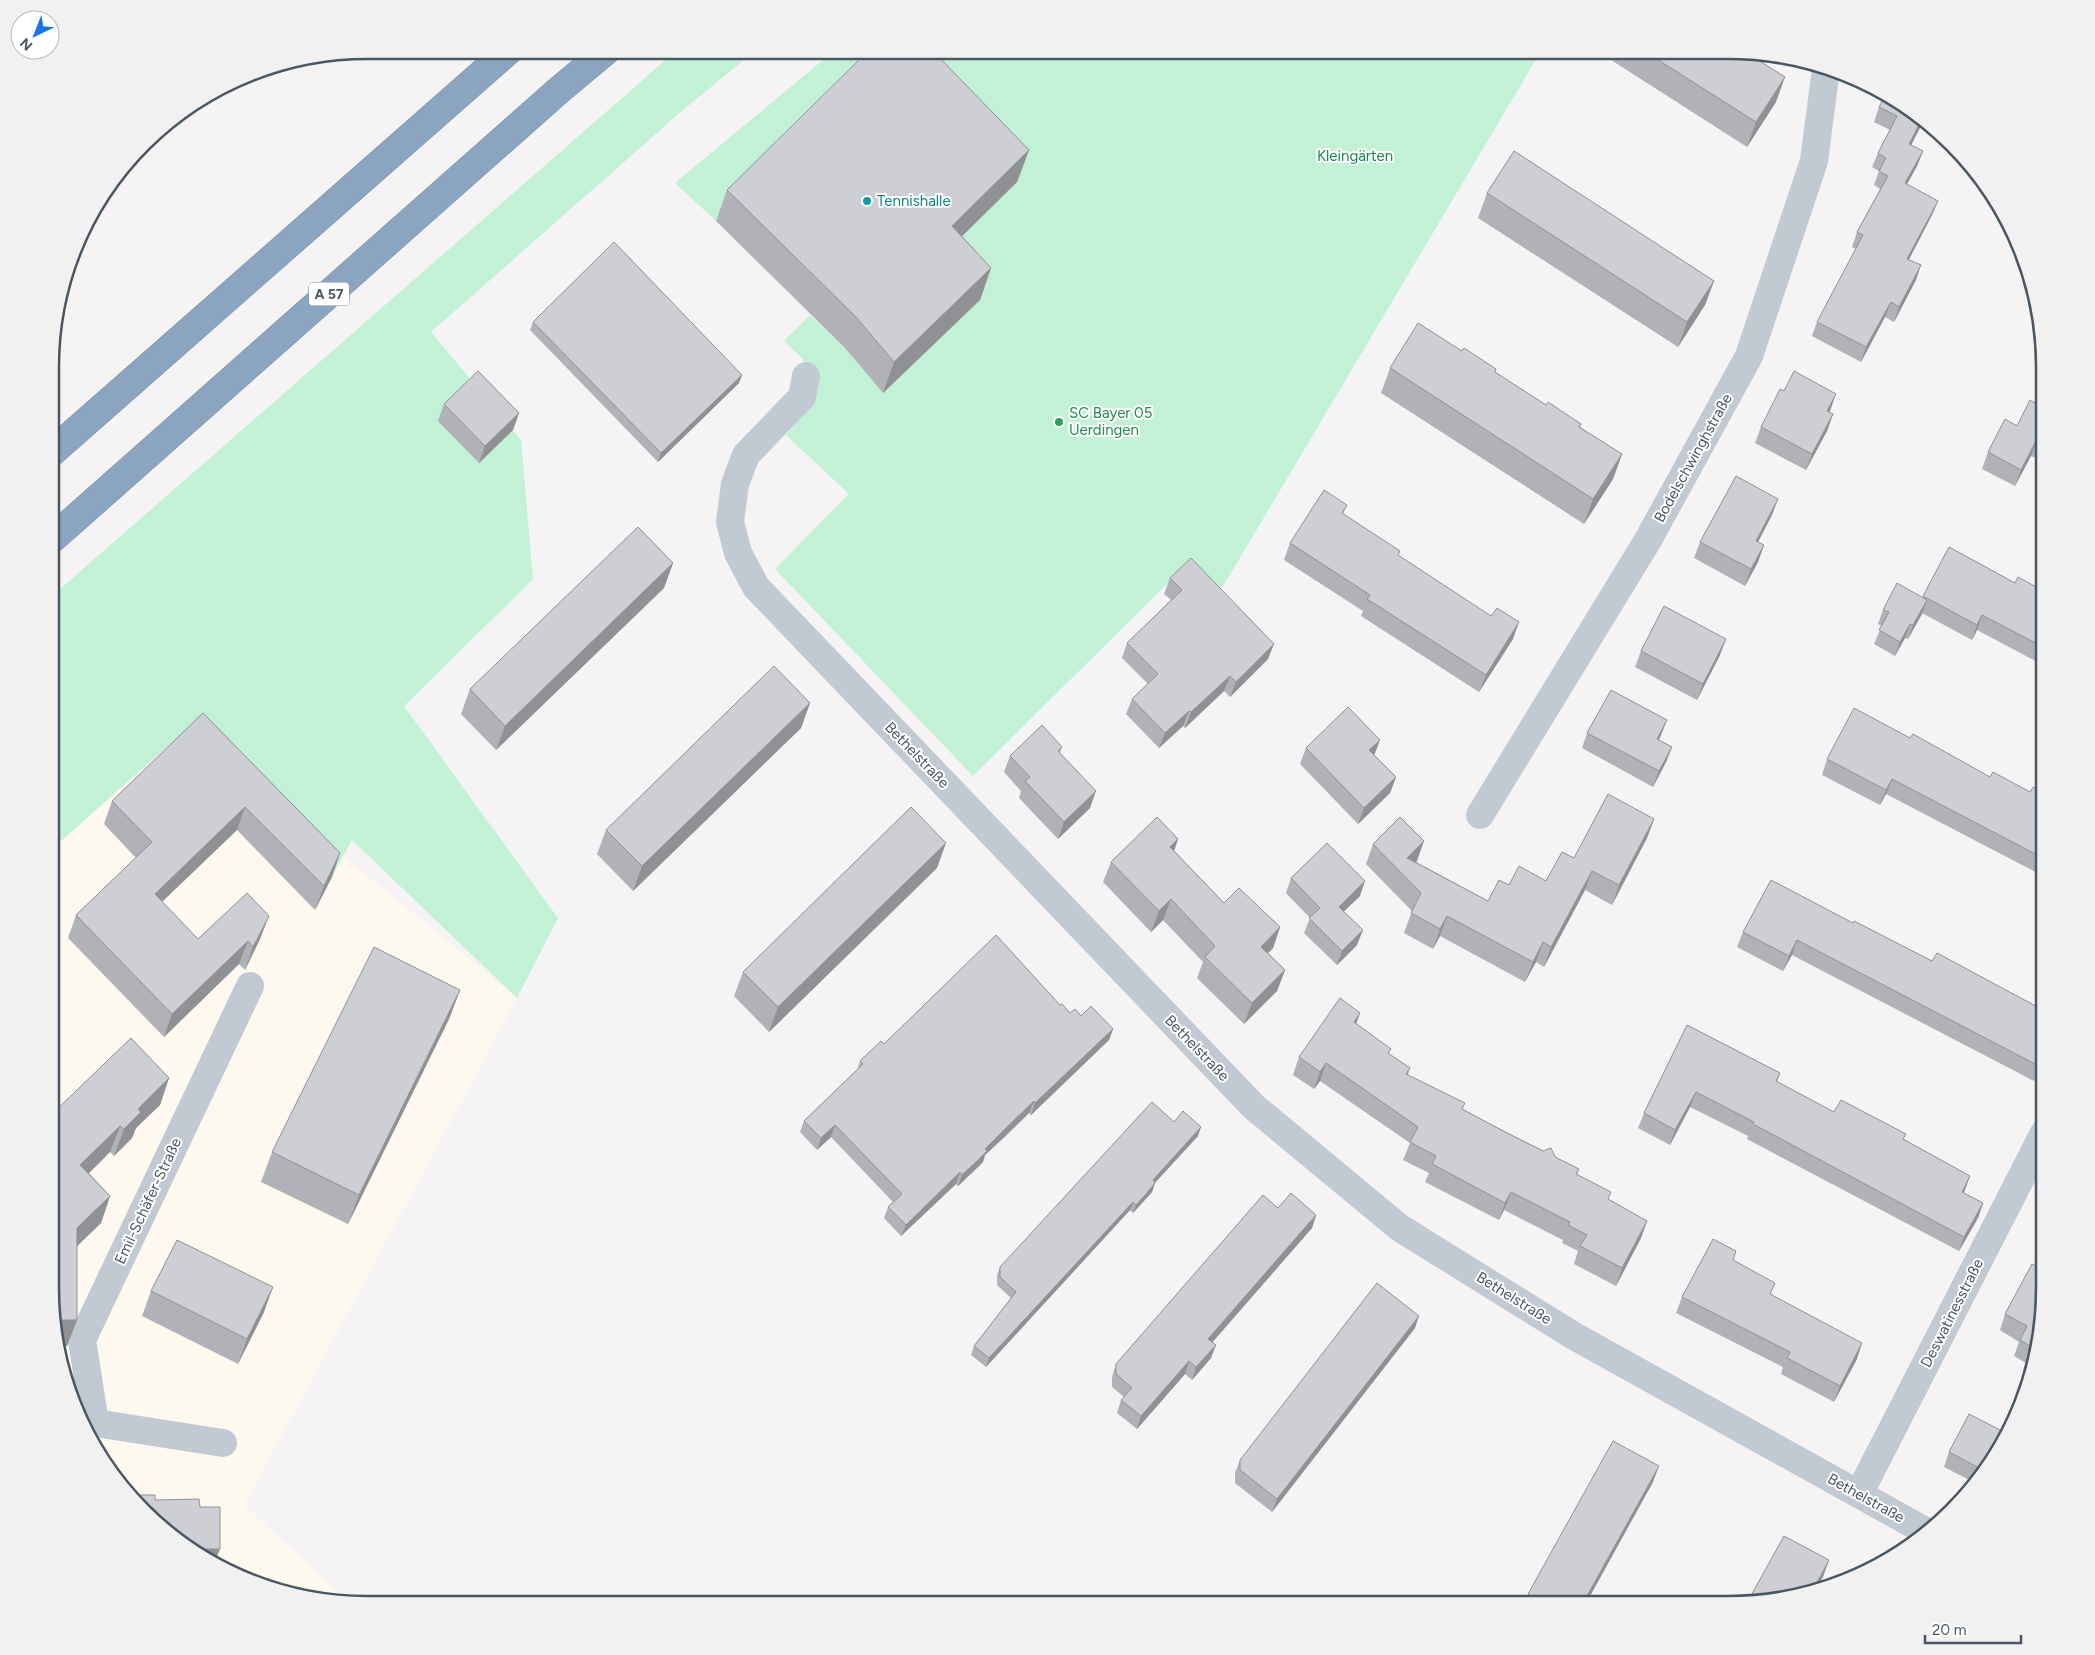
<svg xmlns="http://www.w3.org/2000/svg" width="2095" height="1655" font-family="Figtree,sans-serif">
<rect width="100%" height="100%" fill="#f5f3f3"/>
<path fill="#fdf9ef" d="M 187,729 L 517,998 L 244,1505 L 351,1604 L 245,1581 L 158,1526 L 83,1429 L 51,1310 L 52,849 Z"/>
<path fill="#c3f1d5" d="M 677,50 L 756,50 L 683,110 L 431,332 L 521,440 L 533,579 L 404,706 L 558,918 L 517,998 L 352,840 L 333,874 L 187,729 L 52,849 L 52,596 Z
M 835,50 L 889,50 L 716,221 L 675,183 Z
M 891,50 L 1541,51 L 1222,588 L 1185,566 L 973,776 L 775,569 L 849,494 L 786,435 L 809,408 L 813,379 L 802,358 L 784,341 L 810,315 L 845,348 L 883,393 Z"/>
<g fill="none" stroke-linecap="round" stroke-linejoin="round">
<g stroke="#7690ad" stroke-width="29">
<path id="highway" d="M 52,452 L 509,50
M 52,539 L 558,91 L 607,50"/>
</g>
<path stroke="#c1cad2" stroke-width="28" d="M 806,376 L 802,397 L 746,455 L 735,484 L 730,522 L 738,553 L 756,587 L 1254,1107 L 1400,1228 L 1574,1336 L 1927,1532
M 1480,815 L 1648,540 L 1749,356 L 1814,161 L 1826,69
M 95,1423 L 82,1340 L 250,986
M 82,1425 L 95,1423 L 223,1443
M 1859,1494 L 2044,1133"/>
<use href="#highway" stroke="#8ba5c1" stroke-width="28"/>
</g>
<path fill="#b0b2b7" d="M 1597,51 L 1744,51 L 1776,102 L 1747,147 Z
M 1879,107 L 1924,120 L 1911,145 L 1923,151 L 1917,166 L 1907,184 L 1938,201 L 1932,215 L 1909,259 L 1916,280 L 1894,322 L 1885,317 L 1861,362 L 1812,336 L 1817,322 L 1856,249 L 1852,247 L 1857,232 L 1880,189 L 1874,185 L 1879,171 L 1872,167 L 1878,153 L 1890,130 L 1874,122 Z
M 1029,150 L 1017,182 L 962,236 L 991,268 L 980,300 L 883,393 L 845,348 L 716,221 L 727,190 Z
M 1487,193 L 1714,281 L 1705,305 L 1678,347 L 1478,218 Z
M 533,322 L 742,375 L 739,383 L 658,462 L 530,330 Z
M 1462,351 L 1496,369 L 1495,372 L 1546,405 L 1581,424 L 1580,427 L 1622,454 L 1613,479 L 1584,524 L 1381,393 L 1390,368 Z
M 2045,385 L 2045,458 L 2040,456 L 2039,459 L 2031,456 L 2015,486 L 1982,469 L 1988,452 L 2017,426 L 2035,403 Z
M 444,404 L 519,413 L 513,430 L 479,463 L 438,421 Z
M 1829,412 L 1833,414 L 1827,431 L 1806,470 L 1755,443 L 1761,427 Z
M 1347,505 L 1343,514 L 1399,556 L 1513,639 L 1479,692 L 1361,616 L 1363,611 L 1284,560 L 1290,543 Z
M 1772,515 L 1758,542 L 1764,545 L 1758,562 L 1745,586 L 1694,558 L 1700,542 Z
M 1949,547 L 2015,583 L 2040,589 L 2045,579 L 2045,666 L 1977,630 L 1972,640 L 1922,613 L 1908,639 L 1905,638 L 1895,656 L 1874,644 L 1882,626 L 1878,624 L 1883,610 L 1923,597 Z
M 673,563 L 664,588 L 496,750 L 461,714 L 470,689 Z
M 1170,578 L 1268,659 L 1230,697 L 1224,691 L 1185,728 L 1183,726 L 1159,748 L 1126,714 L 1132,699 L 1148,684 L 1122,658 L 1127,643 L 1171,600 L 1164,594 Z
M 1641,651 L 1720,655 L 1697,700 L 1635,667 Z
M 810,703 L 801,728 L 633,891 L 597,854 L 606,830 Z
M 203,713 L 340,853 L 332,877 L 315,910 L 237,830 L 162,902 L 198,939 L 260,939 L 245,970 L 239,964 L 164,1037 L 68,938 L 76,915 L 136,858 L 104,824 L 112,801 Z
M 1587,733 L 1661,735 L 1659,740 L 1672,747 L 1666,762 L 1653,787 L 1582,748 Z
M 1910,738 L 1990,777 L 2030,792 L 2045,793 L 2045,877 L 1886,794 L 1880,805 L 1822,775 L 1827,759 Z
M 1062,747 L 1060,753 L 1090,808 L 1058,839 L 1019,798 L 1021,791 L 1004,772 L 1010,756 Z
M 1306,748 L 1374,755 L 1396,777 L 1390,793 L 1358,824 L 1300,764 Z
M 1654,819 L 1647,838 L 1612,905 L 1585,890 L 1544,967 L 1536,962 L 1525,982 L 1440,936 L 1433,949 L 1404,933 L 1412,911 L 1366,864 L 1373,844 L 1417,861 L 1416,862 L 1488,901 L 1509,885 L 1546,881 L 1574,858 Z
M 1178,839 L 1174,851 L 1224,903 L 1280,927 L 1273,948 L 1268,953 L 1285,970 L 1277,991 L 1244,1024 L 1197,978 L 1203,962 L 1163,920 L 1151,932 L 1103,882 L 1111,862 Z
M 937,868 L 769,1032 L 734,996 L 743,972 Z
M 1291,878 L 1360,896 L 1343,912 L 1357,945 L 1337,965 L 1304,933 L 1310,918 L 1286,893 Z
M 1853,923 L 1932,961 L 2045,1011 L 2044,1061 L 2034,1081 L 1792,955 L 1783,971 L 1737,947 L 1743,932 Z
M 460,990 L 449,1019 L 348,1224 L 261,1182 L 272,1152 Z
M 1060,1005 L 1070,1013 L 1081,1016 L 1113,1029 L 1109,1040 L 1031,1115 L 1029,1113 L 1005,1137 L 985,1155 L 983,1162 L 973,1172 L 958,1186 L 956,1184 L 901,1236 L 884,1218 L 888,1207 L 893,1202 L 831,1137 L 817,1150 L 800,1132 L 804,1121 L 857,1070 L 860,1061 L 884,1044 Z
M 1360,1013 L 1356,1024 L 1389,1054 L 1410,1068 L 1408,1075 L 1463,1110 L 1579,1169 L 1577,1175 L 1609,1200 L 1647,1221 L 1641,1238 L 1616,1286 L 1574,1264 L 1578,1251 L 1562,1243 L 1563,1240 L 1504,1210 L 1499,1220 L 1425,1182 L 1429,1173 L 1403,1160 L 1410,1143 L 1320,1081 L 1314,1089 L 1293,1075 L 1299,1057 Z
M 1687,1025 L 1780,1073 L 1777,1082 L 1834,1112 L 1904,1140 L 1965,1190 L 1964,1193 L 1983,1203 L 1978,1218 L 1959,1251 L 1747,1139 L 1748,1136 L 1690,1107 L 1670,1145 L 1638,1128 L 1644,1113 Z
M 169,1078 L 160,1105 L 136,1128 L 132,1138 L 114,1156 L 110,1152 L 89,1173 L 110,1196 L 101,1223 L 77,1246 L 77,1320 L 67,1346 L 61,1346 L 51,1310 L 51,1115 Z
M 1174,1122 L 1198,1136 L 1155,1183 L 1152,1192 L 1143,1202 L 1133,1213 L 1130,1210 L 986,1367 L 971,1355 L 974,1346 L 1011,1298 L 997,1285 L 997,1275 L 1000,1267 Z
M 1278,1208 L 1316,1215 L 1312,1228 L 1212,1342 L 1211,1358 L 1192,1380 L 1185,1374 L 1137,1429 L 1117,1413 L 1121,1400 L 1124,1397 L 1112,1387 L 1112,1377 L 1116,1364 Z
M 1733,1260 L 1771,1294 L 1857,1359 L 1834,1402 L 1781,1374 L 1783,1367 L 1676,1313 L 1682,1297 Z
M 151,1291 L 264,1312 L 238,1364 L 142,1316 Z
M 2044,1310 L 2031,1366 L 2014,1356 L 2019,1342 L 2000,1330 L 2005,1314 Z
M 1415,1328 L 1272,1512 L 1235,1483 L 1235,1473 L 1240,1460 Z
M 2006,1433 L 1975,1483 L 1944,1467 L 1949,1452 Z
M 1653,1482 L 1585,1605 L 1524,1605 L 1528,1594 Z"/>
<path fill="#909195" d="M 1785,77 L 1776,102 L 1747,147 L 1756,122 Z
M 1922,119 L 1924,120 L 1904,159 L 1909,144 Z
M 1029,150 L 1017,182 L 941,257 L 952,226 Z
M 1923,151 L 1917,166 L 1900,197 L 1905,183 Z
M 1938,201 L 1932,215 L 1902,273 L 1907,259 Z
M 1921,265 L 1916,280 L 1894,322 L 1899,307 Z
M 991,268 L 980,300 L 883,393 L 894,362 Z
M 1714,281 L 1705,305 L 1678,347 L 1687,322 Z
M 1891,302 L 1885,317 L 1861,362 L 1866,347 Z
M 742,375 L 739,383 L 658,462 L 661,453 Z
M 1836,394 L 1830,411 L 1821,428 L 1827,411 Z
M 519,413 L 513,430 L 479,463 L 485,446 Z
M 1833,414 L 1827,431 L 1806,470 L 1812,454 Z
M 2037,439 L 2031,456 L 2015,486 L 2021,470 Z
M 1622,454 L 1613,479 L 1584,524 L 1593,499 Z
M 1778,499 L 1772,515 L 1750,557 L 1756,541 Z
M 1764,545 L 1758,562 L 1745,586 L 1751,569 Z
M 673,563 L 664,588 L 496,750 L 505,726 Z
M 1927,600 L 1922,614 L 1908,639 L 1913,625 Z
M 1982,615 L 1977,630 L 1972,640 L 1977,625 Z
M 1519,622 L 1513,639 L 1479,692 L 1486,675 Z
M 1910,624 L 1905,638 L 1895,656 L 1900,642 Z
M 1726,639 L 1720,655 L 1697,700 L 1703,684 Z
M 1274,644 L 1268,659 L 1230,697 L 1236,682 Z
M 1230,676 L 1224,691 L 1185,728 L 1191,712 Z
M 810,703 L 801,728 L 633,891 L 642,866 Z
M 1189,711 L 1183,726 L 1159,748 L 1165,733 Z
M 1667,720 L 1661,735 L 1651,754 L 1657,739 Z
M 1380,740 L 1374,756 L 1369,750 Z
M 1672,747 L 1666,762 L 1653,787 L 1659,771 Z
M 1396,777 L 1390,793 L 1358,824 L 1364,808 Z
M 1892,779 L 1886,794 L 1880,805 L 1886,790 Z
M 1096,791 L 1090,808 L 1058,839 L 1064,822 Z
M 245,807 L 237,830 L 146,917 L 155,894 Z
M 1654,819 L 1647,838 L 1612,905 L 1619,885 Z
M 1178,839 L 1171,860 L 1170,847 Z
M 1424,841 L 1417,861 L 1403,875 L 1407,858 Z
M 946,843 L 937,868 L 769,1032 L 778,1007 Z
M 340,853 L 332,877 L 315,910 L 324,886 Z
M 1592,871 L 1585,890 L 1544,967 L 1551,947 Z
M 1365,881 L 1360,896 L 1333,922 L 1339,907 Z
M 1171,899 L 1163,920 L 1151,932 L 1159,911 Z
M 269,916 L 260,939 L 245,970 L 253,947 Z
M 1447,916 L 1440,936 L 1433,949 L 1440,929 Z
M 1280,927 L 1273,948 L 1253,967 L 1261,947 Z
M 1363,930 L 1357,945 L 1337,965 L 1342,951 Z
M 1797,940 L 1792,955 L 1783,971 L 1789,956 Z
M 248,941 L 239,964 L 164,1037 L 172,1014 Z
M 1543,942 L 1536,962 L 1525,982 L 1533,962 Z
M 57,951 L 51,967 L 51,957 Z
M 1285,970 L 1277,991 L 1244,1024 L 1252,1003 Z
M 460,990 L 449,1019 L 348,1224 L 359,1195 Z
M 1360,1013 L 1354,1030 L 1354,1022 Z
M 1113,1029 L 1109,1040 L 1031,1115 L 1035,1103 Z
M 2044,1056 L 2044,1061 L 2034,1081 L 2039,1066 Z
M 1326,1063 L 1320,1081 L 1314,1089 L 1320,1072 Z
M 169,1078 L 160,1105 L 136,1128 L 132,1138 L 114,1156 L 124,1129 L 138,1109 Z
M 1696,1092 L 1690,1107 L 1670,1145 L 1675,1130 Z
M 1034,1101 L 1029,1113 L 985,1155 L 983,1162 L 958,1186 L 962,1175 L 985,1149 Z
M 835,1125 L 831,1137 L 817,1150 L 821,1138 Z
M 120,1126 L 110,1152 L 71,1191 L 80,1165 Z
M 1201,1127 L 1198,1136 L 1149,1189 L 1153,1180 Z
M 960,1172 L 956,1184 L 901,1236 L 906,1225 Z
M 1970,1176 L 1965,1190 L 1956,1206 L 1962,1192 Z
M 1155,1183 L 1152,1192 L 1133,1213 L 1136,1205 Z
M 1511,1192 L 1504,1210 L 1499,1220 L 1505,1203 Z
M 110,1196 L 101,1223 L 68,1255 L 77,1228 Z
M 1133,1202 L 1130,1210 L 986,1367 L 989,1358 Z
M 1983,1203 L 1978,1218 L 1959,1251 L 1964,1237 Z
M 1316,1215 L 1312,1228 L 1204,1352 L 1208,1339 Z
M 1647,1221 L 1641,1238 L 1616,1286 L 1622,1268 Z
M 273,1287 L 264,1312 L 238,1364 L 247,1339 Z
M 1419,1316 L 1415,1328 L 1272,1512 L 1277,1499 Z
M 59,1320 L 77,1320 L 67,1346 L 61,1346 L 56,1329 Z
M 1862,1343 L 1857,1359 L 1834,1402 L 1840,1386 Z
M 1216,1345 L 1211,1358 L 1192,1380 L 1196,1367 Z
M 1189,1361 L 1185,1374 L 1137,1429 L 1141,1416 Z
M 1659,1466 L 1653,1482 L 1585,1605 L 1582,1605 Z
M 200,1549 L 220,1549 L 215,1562 L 199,1552 Z
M 1829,1560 L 1823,1577 L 1817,1587 L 1814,1588 Z"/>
<path fill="#cdcfd5" stroke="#909195" d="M 869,50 L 932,50 L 1029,150 L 952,226 L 991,268 L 894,362 L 856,317 L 727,190 Z
M 1644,51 L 1744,51 L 1785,77 L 1756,122 Z
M 1885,96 L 1922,119 L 1909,144 L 1923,151 L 1905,183 L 1938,201 L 1907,259 L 1921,265 L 1899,307 L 1891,302 L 1866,347 L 1817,322 L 1863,235 L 1857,232 L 1888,176 L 1879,171 L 1886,158 L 1878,153 L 1897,116 L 1879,107 Z
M 1514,151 L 1714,281 L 1687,322 L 1487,193 Z
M 614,242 L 742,375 L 661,453 L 533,322 Z
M 1418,323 L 1462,351 L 1464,348 L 1496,369 L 1495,372 L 1546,405 L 1548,402 L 1581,424 L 1579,427 L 1622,454 L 1593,499 L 1390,368 Z
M 478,371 L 519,413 L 485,446 L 444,404 Z
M 1794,371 L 1836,394 L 1827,411 L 1833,414 L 1812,454 L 1761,427 L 1780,389 L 1784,391 Z
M 2045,385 L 2045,443 L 2037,439 L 2021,470 L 1988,452 L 2005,419 L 2017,426 L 2030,400 L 2035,403 Z
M 1736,476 L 1778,499 L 1756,541 L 1764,545 L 1751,569 L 1700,542 Z
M 1324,490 L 1347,505 L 1342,513 L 1400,551 L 1398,555 L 1491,616 L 1497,608 L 1519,622 L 1486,675 L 1367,599 L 1370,595 L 1290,543 Z
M 638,527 L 673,563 L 505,726 L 470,689 Z
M 1949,547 L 2015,583 L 2018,577 L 2040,589 L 2045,579 L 2045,648 L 1982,615 L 1977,625 L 1923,596 Z
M 1191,558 L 1274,644 L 1236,682 L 1230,676 L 1191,712 L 1189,711 L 1165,733 L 1132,699 L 1158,674 L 1127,643 L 1182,590 L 1170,578 Z
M 1897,583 L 1927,600 L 1913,625 L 1910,624 L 1900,642 L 1879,630 L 1889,612 L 1883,610 Z
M 1664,606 L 1726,639 L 1703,684 L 1641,651 Z
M 774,666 L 810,703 L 642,866 L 606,830 Z
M 1611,690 L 1667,720 L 1657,739 L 1672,747 L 1659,771 L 1587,733 Z
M 1348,707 L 1380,740 L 1369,750 L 1396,777 L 1364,808 L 1306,748 Z
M 1854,708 L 1910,738 L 1913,734 L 1990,777 L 1993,772 L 2030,792 L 2033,787 L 2045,793 L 2045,859 L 1892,779 L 1886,790 L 1827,759 Z
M 203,713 L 340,853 L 324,886 L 245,807 L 155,894 L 198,939 L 247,893 L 269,916 L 253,947 L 248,941 L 172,1014 L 76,915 L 152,842 L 112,801 Z
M 1042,725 L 1062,747 L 1058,751 L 1096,791 L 1064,822 L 1025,781 L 1030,777 L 1010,756 Z
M 1608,794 L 1654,819 L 1619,885 L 1592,871 L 1551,947 L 1543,942 L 1533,962 L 1447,916 L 1440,929 L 1411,913 L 1421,893 L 1373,844 L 1400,817 L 1424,841 L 1407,858 L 1488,901 L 1499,880 L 1509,885 L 1519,866 L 1546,881 L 1562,852 L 1574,858 Z
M 911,807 L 946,843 L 778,1007 L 743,972 Z
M 1157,817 L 1178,839 L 1170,847 L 1224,903 L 1239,888 L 1280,927 L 1261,947 L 1285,970 L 1252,1003 L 1205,957 L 1215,946 L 1171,899 L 1159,911 L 1111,862 Z
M 1327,843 L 1365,881 L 1339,907 L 1363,930 L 1342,951 L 1309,918 L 1320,908 L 1291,878 Z
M 1771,880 L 1853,923 L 1854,921 L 1932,961 L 1937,953 L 2045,1011 L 2044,1056 L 2039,1066 L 1797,940 L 1789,956 L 1743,932 Z
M 996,935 L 1060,1005 L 1062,1004 L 1070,1013 L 1075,1009 L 1081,1016 L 1091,1006 L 1113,1029 L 1035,1103 L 1034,1101 L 1009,1125 L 985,1149 L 987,1151 L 977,1161 L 962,1175 L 960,1172 L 906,1225 L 888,1207 L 902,1194 L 835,1125 L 821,1138 L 804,1121 L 863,1064 L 860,1061 L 881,1041 L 884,1044 Z
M 51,945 L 57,951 L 51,957 Z
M 374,947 L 460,990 L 359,1195 L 272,1152 Z
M 1340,998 L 1360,1013 L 1354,1022 L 1391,1049 L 1388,1053 L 1410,1068 L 1406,1074 L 1465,1103 L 1462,1109 L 1507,1133 L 1543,1151 L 1551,1148 L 1555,1157 L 1579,1169 L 1576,1174 L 1611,1192 L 1608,1199 L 1647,1221 L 1622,1268 L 1580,1246 L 1587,1235 L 1568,1225 L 1570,1222 L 1511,1192 L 1505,1203 L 1432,1164 L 1436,1156 L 1410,1142 L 1418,1127 L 1326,1063 L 1320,1072 L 1299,1057 Z
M 1687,1025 L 1780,1073 L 1776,1081 L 1834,1112 L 1841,1100 L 1906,1134 L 1903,1139 L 1970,1176 L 1962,1192 L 1983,1203 L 1964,1237 L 1753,1124 L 1754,1122 L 1696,1092 L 1675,1130 L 1644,1113 Z
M 131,1038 L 169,1078 L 138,1109 L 141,1112 L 124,1129 L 120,1126 L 80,1165 L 110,1196 L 77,1228 L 77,1320 L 59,1320 L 59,1341 L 51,1310 L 51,1115 Z
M 1152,1102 L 1174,1122 L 1183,1111 L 1201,1127 L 1153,1180 L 1155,1183 L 1146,1194 L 1136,1205 L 1133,1202 L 989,1358 L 974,1346 L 1016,1292 L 1000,1277 L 1000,1267 Z
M 1291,1193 L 1316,1215 L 1208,1339 L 1216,1345 L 1196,1367 L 1189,1361 L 1141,1416 L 1121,1400 L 1132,1388 L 1116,1374 L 1116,1364 L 1263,1195 L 1278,1208 Z
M 1713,1239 L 1736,1251 L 1733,1260 L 1775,1283 L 1770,1294 L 1862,1343 L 1840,1386 L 1787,1358 L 1790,1352 L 1682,1297 Z
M 177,1240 L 273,1287 L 247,1339 L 151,1291 Z
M 2032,1264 L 2044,1270 L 2044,1268 L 2044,1310 L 2035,1349 L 2020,1340 L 2027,1326 L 2005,1314 Z
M 1377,1283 L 1419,1316 L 1277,1499 L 1240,1470 L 1240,1460 Z
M 1969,1414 L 2006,1433 L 1983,1470 L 1949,1452 Z
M 1613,1441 L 1659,1466 L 1582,1605 L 1547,1605 L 1528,1594 Z
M 134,1495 L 155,1495 L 155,1500 L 199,1499 L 200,1507 L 220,1507 L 220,1549 L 200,1549 L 200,1553 L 158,1526 Z
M 1784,1536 L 1829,1560 L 1814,1588 L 1748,1601 Z"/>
<circle fill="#0f9aa8" stroke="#fff" stroke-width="2" cx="867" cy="201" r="5"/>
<circle fill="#2e9e5b" stroke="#fff" stroke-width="2" cx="1059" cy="422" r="5"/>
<g text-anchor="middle" stroke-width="4" stroke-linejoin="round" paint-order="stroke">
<rect fill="#fff" stroke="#808990" stroke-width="1" x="309" y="282.5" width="40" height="23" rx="4"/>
<g font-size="14" font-weight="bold" fill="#4a5661">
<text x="329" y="299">A 57</text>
</g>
<g font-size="15" fill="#17864f" stroke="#fff">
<text x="1355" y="161">Kleingärten</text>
</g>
<g font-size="15" fill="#0d838f" stroke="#fff" text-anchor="start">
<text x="877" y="206">Tennishalle</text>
</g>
<g font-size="15" fill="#27864d" stroke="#fff" text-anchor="start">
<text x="1069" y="418">SC Bayer 05<tspan x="1069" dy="17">Uerdingen</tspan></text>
</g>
<g font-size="15" fill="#4a5661" stroke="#fff">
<text transform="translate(1693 458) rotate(-61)" y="5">Bodelschwinghstraße</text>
<text transform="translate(917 755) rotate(46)" y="5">Bethelstraße</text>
<text transform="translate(1197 1048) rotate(46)" y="5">Bethelstraße</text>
<text transform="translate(148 1201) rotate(-65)" y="5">Emil-Schäfer-Straße</text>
<text transform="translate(1514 1298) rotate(32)" y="5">Bethelstraße</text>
<text transform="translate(1952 1313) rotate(-63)" y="5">Deswatinesstraße</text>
<text transform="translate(1866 1498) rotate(29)" y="5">Bethelstraße</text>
</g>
</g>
<path d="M0 0H2095V1655H0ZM367 59H1728A308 308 0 0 1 2036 367V1288A308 308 0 0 1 1728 1596H367A308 308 0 0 1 59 1288V367A308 308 0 0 1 367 59Z" fill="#f1f1f2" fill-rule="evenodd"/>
<path fill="none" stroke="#4a5661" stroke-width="2.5" d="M367 59H1728A308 308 0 0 1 2036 367V1288A308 308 0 0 1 1728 1596H367A308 308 0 0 1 59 1288V367A308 308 0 0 1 367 59Z"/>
<g transform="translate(35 35) rotate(223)"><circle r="24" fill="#ffffff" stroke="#b7bbc0"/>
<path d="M0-4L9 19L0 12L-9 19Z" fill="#1a73e8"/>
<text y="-8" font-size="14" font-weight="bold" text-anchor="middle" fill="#4a5661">N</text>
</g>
<path d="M1925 1635v8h96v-8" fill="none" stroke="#4a5661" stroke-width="2.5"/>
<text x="1932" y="1635" font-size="15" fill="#4a5661" stroke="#ffffff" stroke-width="4" paint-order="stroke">20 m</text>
</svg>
